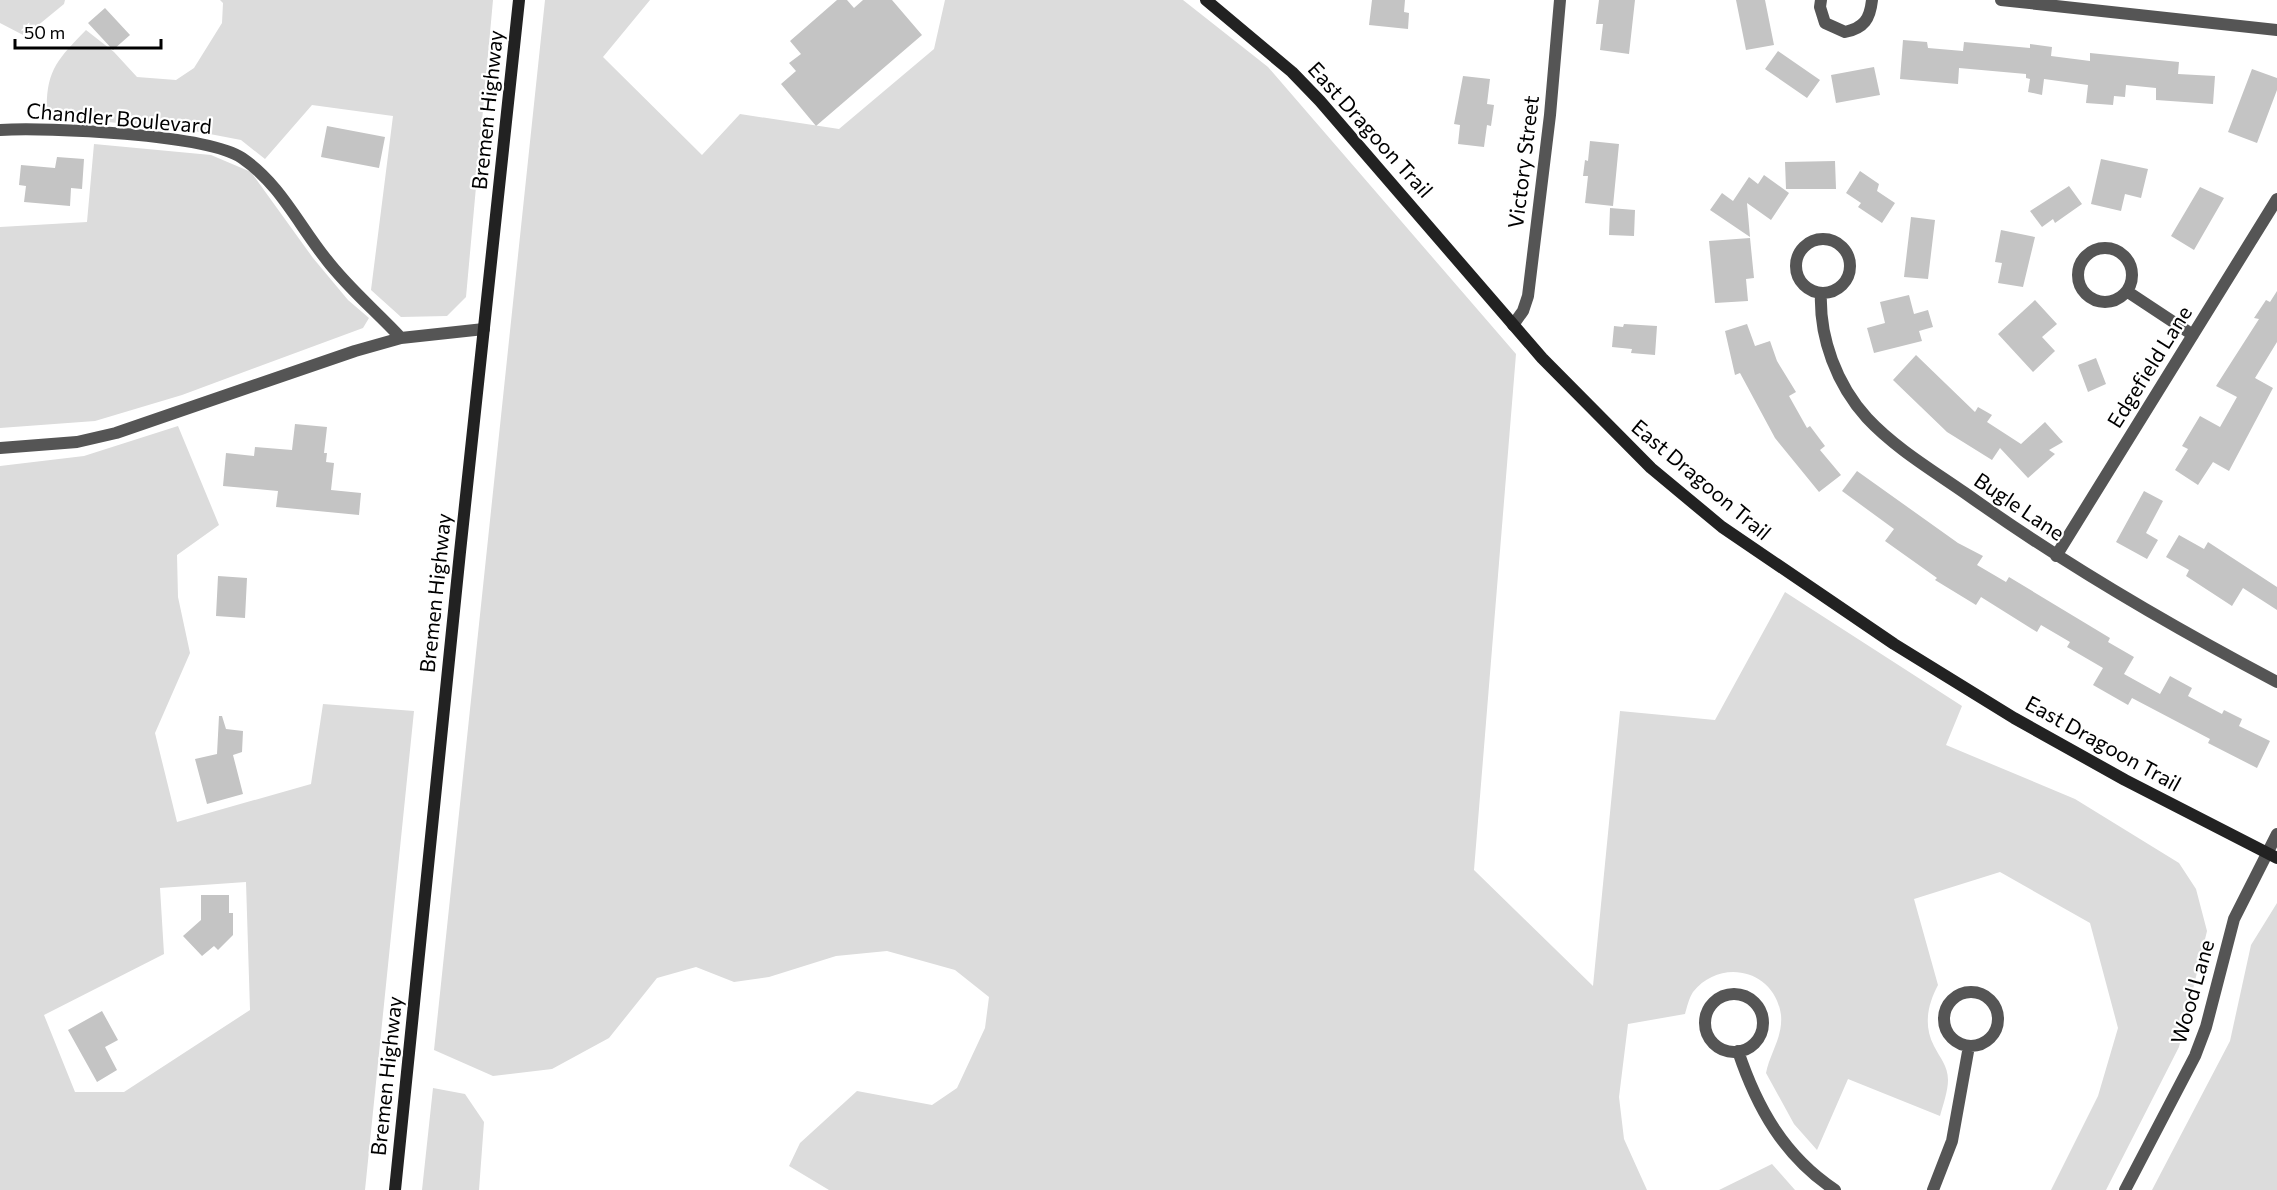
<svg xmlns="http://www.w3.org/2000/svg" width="2277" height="1190" font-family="Commissioner,sans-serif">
<rect width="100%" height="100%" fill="#fff"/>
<path fill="#dcdcdc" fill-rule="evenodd" d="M 0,0 L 65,0 L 64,4 L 25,36 L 0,23 Z
M 220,0 L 493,0 L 466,297 L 447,316 L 401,317 L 371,290 L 393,116 L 312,105 L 265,159 L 241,140 L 189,130 L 47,116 C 45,71 57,60 86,30 L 114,52 L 137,77 L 176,80 L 194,68 L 222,23 L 223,3 Z
M 545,0 L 650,0 L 603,57 L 702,155 L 740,114 L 839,129 L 934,49 L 945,0 L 1183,0 L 1268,67 L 1516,354 L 1474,870 L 1593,986 L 1620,711 L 1715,720 L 1785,592 L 1962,706 L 1946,745 L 2075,799 L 2179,863 L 2196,889 L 2207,931 L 2179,1047 L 2106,1190 L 2051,1190 L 2098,1096 L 2118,1028 L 2090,923 L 2000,872 L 1914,899 L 1938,985 C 1928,1004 1923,1025 1934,1046 C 1940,1058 1948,1066 1948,1080 C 1948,1091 1943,1105 1940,1116 L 1848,1079 L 1817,1150 L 1794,1124 L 1766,1073 C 1770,1053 1783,1037 1781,1015 C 1775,970 1721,957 1693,992 C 1689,998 1687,1007 1685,1014 L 1628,1024 L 1619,1097 L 1624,1139 L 1647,1190 L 829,1190 L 789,1166 L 800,1143 L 857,1091 L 932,1105 L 957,1088 L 985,1028 L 989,997 L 955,970 L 887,951 L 836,956 L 769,977 L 734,982 L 696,967 L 657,978 L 609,1038 L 552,1069 L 493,1076 L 434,1050 Z
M 94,144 L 211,155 L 251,172 L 313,258 L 348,300 L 369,318 L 363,328 L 182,395 L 95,421 L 0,428 L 0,227 L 87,222 Z
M 178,426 L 219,525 L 177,555 L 178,597 L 190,653 L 155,733 L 177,822 L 311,784 L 323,704 L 414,711 L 365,1190 L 0,1190 L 0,466 L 84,456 ZM 246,882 L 250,1010 L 124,1092 L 75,1092 L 44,1015 L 164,954 L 160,888 Z
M 2277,903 L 2277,1190 L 2152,1190 L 2230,1041 L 2251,945 Z
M 433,1088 L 465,1094 L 484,1122 L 479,1190 L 422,1190 Z
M 1772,1164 L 1795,1190 L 1719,1190 Z"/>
<path fill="#c4c4c4" d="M 837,0 L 847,0 L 854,8 L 863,0 L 892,0 L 922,35 L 816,126 L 781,84 L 796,71 L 789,63 L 801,54 L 790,41 Z
M 1372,0 L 1405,0 L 1404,12 L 1409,13 L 1408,29 L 1369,25 Z
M 1599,0 L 1635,0 L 1629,54 L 1600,50 L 1603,24 L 1596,24 Z
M 1736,0 L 1765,0 L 1774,45 L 1746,50 Z
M 105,8 L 130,35 L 113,50 L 88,23 Z
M 1903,40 L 1927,42 L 1928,48 L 1963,51 L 1964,42 L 2030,48 L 2030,44 L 2052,47 L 2051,56 L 2090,61 L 2090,53 L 2179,62 L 2178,74 L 2215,76 L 2213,104 L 2156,100 L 2156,88 L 2126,85 L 2125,97 L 2114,96 L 2113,105 L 2086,103 L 2088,85 L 2044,79 L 2042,95 L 2028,92 L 2030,79 L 2026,78 L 2026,74 L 1959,68 L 1958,84 L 1900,79 Z
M 1778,51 L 1820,80 L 1807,98 L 1765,69 Z
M 1874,67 L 1880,95 L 1836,103 L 1831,75 Z
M 2252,69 L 2277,78 L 2277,90 L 2257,143 L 2228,132 Z
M 1463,76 L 1490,79 L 1487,104 L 1494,105 L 1491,126 L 1487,125 L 1484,147 L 1458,144 L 1460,125 L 1454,124 Z
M 327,126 L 385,137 L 379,168 L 321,157 Z
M 1590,141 L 1619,144 L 1613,206 L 1585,203 L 1588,176 L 1583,176 L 1585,160 L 1588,161 Z
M 57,157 L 84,159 L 82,189 L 71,188 L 70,206 L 24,202 L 26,186 L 19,185 L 21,165 L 55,168 Z
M 2101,159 L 2148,169 L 2141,198 L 2125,194 L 2121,211 L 2091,204 Z
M 1835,161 L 1836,189 L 1786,189 L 1785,162 Z
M 1860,171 L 1879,184 L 1877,191 L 1895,203 L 1882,223 L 1858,207 L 1861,203 L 1846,193 Z
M 1764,175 L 1789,193 L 1771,220 L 1747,203 L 1750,237 L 1710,210 L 1722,193 L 1733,201 L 1749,177 L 1758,184 Z
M 2069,186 L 2082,204 L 2055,223 L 2053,219 L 2042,227 L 2030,211 Z
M 2200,187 L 2224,198 L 2194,250 L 2171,236 Z
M 1610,208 L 1635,210 L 1634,236 L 1609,235 Z
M 1911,217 L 1935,220 L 1928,279 L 1904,277 Z
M 2001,230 L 2035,237 L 2023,287 L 1998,283 L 2002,263 L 1995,262 Z
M 1750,238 L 1754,278 L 1746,279 L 1748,301 L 1715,303 L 1709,241 Z
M 2277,291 L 2277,342 L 2255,378 L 2273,388 L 2229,471 L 2213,462 L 2198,485 L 2175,470 L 2188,449 L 2182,446 L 2200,416 L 2220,427 L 2237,397 L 2216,386 L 2259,319 L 2254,318 L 2266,300 L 2270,302 Z
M 1909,295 L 1914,314 L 1928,310 L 1933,327 L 1919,331 L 1922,341 L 1874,353 L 1867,328 L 1885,323 L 1880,302 Z
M 2035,300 L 2057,324 L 2042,337 L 2055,351 L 2033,372 L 1998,334 Z
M 1624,324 L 1657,326 L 1655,355 L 1631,353 L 1632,349 L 1612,347 L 1614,326 L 1623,327 Z
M 1747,324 L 1755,346 L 1770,341 L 1777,361 L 1796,392 L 1789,396 L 1807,428 L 1810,426 L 1825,446 L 1820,450 L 1841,475 L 1819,492 L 1775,438 L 1740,373 L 1735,375 L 1725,331 Z
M 1916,355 L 1975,412 L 1978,407 L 1992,415 L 1987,422 L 2021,444 L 2045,422 L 2063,442 L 2049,450 L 2055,454 L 2028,478 L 2000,448 L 1992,460 L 1947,432 L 1893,380 Z
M 2096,358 L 2106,384 L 2088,392 L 2078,365 Z
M 295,424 L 327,427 L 324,453 L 327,453 L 326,462 L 334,463 L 331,490 L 361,493 L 359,515 L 276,507 L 278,491 L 223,486 L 226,453 L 254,456 L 255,447 L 292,450 Z
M 1857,471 L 1958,543 L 1983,556 L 1977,565 L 2006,582 L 2009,577 L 2110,638 L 2108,642 L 2134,657 L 2124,674 L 2160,694 L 2170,676 L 2192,688 L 2188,696 L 2222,714 L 2224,710 L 2242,719 L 2239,726 L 2270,741 L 2257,768 L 2208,743 L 2210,739 L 2132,698 L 2128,705 L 2093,685 L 2103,668 L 2067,647 L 2070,642 L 2041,625 L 2037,632 L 1981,597 L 1976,605 L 1935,580 L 1937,578 L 1885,541 L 1894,529 L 1842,491 Z
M 2144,491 L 2163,501 L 2146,533 L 2158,540 L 2147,559 L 2116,542 Z
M 2179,535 L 2204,549 L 2208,542 L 2277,587 L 2277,610 L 2243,588 L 2232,606 L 2186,576 L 2189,570 L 2166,557 Z
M 218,576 L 247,578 L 245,618 L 216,616 Z
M 219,716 L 222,716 L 226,729 L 243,731 L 242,752 L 233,755 L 243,794 L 207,804 L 195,759 L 217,754 Z
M 201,895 L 229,895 L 229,913 L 233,913 L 233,935 L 218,950 L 214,946 L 202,956 L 183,936 L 201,920 Z
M 102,1011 L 118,1040 L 105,1047 L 117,1070 L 97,1082 L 68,1030 Z"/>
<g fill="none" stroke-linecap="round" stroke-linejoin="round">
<path stroke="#555" stroke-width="12" d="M 1821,0 L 1820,7 L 1825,23 L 1845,32 C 1864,28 1870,19 1872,0
M 2001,0 L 2277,30
M 0,130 C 47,127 206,134 242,158 C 280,184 298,224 326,259 C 348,288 376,311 401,338
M1796 266a27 27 0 1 1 54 0a27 27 0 1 1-54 0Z
M2078 275a27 27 0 1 1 54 0a27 27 0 1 1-54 0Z
M 2128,292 L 2193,335
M 1821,293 C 1819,338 1837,385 1867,418 C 1895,448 1932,470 1965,493 C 2064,564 2169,625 2277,682
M 1513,325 L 1523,311 L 1528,296 L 1550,115 L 1560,0
M 0,448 L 77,442 L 116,433 L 355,351 L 401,338 L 484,329
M 2056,556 L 2277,199
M1944 1019a27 27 0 1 1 54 0a27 27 0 1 1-54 0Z
M1705 1023a29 29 0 1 1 58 0a29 29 0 1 1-58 0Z
M 1738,1051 C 1757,1108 1784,1156 1835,1190
M 1933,1190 L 1952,1141 L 1969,1046
M 2125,1190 L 2195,1056 L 2206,1027 L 2234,919 L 2277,834"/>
<path stroke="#222" stroke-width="12" d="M 1206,0 L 1292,72 L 1320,101 L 1542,358 L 1651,468 L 1722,527 L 1894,644 L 2014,718 L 2125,780 L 2277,858
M 395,1190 L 460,552 L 519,0"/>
</g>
<g text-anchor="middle" stroke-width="4.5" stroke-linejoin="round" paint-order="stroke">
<g font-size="21" fill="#000" stroke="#fff">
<text transform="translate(488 110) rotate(-84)" y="7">Bremen Highway</text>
<text transform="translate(119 119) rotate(5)" y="7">Chandler Boulevard</text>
<text transform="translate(1370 130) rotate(48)" y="7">East Dragoon Trail</text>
<text transform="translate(1524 162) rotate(-83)" y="7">Victory Street</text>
<text transform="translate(2150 367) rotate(-58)" y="7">Edgefield Lane</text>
<text transform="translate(1701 480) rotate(40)" y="7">East Dragoon Trail</text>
<text transform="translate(2019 507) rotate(34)" y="7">Bugle Lane</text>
<text transform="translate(436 593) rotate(-84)" y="7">Bremen Highway</text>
<text transform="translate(2103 744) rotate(29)" y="7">East Dragoon Trail</text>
<text transform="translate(2193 992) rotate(-74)" y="7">Wood Lane</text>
<text transform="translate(387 1076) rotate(-84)" y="7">Bremen Highway</text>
</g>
</g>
<path d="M15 39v9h146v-9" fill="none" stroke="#000000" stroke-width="3"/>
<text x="24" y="39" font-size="18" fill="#000000" stroke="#ffffff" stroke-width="4.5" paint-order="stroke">50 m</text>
</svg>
